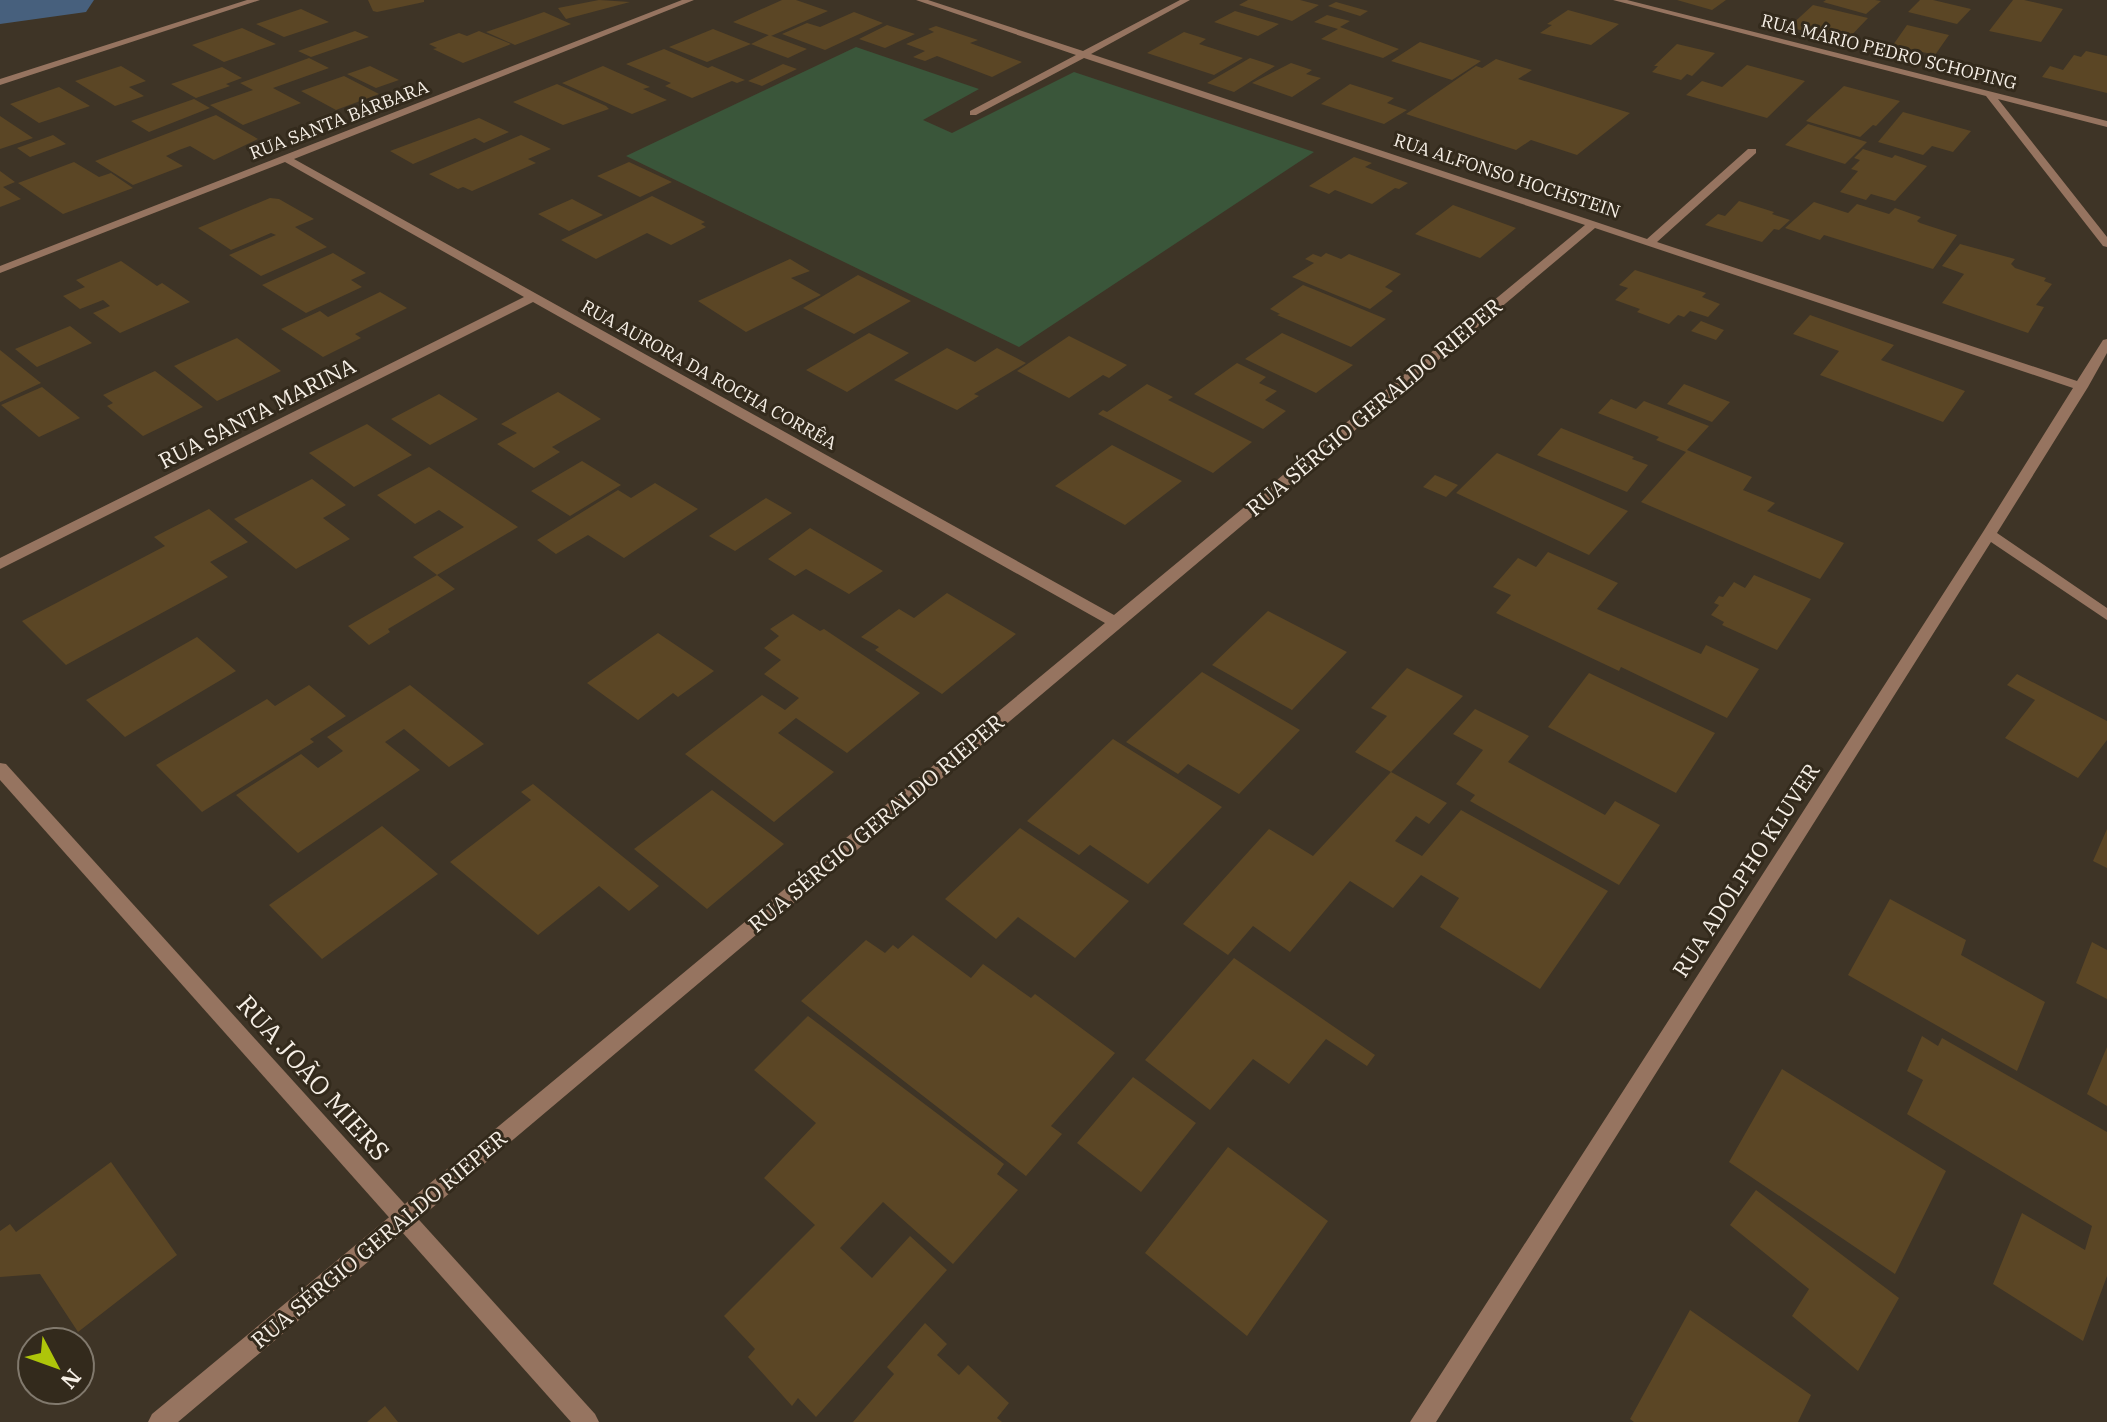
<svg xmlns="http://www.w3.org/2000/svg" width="2107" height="1422" font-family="'IBM Plex Serif',serif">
<rect width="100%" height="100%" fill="#3e3426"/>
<path fill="#3a563a" d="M 856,47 L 979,89 L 923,120 L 952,133 L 1074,72 L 1314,152 L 1019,347 L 626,156 Z"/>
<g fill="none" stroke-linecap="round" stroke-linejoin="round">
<path fill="#47607d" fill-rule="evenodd" d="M 0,0 L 94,0 L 86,12 L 0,24 Z"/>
</g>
<path fill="#5b4625" d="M 368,0 L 424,0 L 424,2 L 377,12 L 373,11 Z
M 599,0 L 630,2 L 566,19 L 558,8 Z
M 782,0 L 796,0 L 828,11 L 771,36 L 733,22 Z
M 1248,0 L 1300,0 L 1319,5 L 1292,21 L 1239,5 Z
M 1677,0 L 1726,0 L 1712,10 Z
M 1826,0 L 1875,0 L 1881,1 L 1866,14 L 1823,2 Z
M 1920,0 L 1933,0 L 1971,9 L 1957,24 L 1908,12 Z
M 2013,0 L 2024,0 L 2063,9 L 2041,42 L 1989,31 Z
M 1336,2 L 1368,11 L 1360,16 L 1328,6 Z
M 1813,5 L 1868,18 L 1845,42 L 1789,27 Z
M 301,9 L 329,22 L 284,37 L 256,24 Z
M 1568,10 L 1619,24 L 1591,45 L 1540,33 L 1552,25 L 1547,24 Z
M 1235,11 L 1279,24 L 1258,36 L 1214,22 Z
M 544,12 L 571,24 L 515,45 L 486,32 Z
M 854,12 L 883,23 L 825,50 L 782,34 L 807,23 L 820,27 Z
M 1327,15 L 1350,21 L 1340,27 L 1399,49 L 1383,58 L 1321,39 L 1338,29 L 1314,22 Z
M 887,25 L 915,34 L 885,48 L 859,39 Z
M 1907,25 L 1949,35 L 1935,55 L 1893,45 Z
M 936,26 L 978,40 L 970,43 L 1022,62 L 992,77 L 937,56 L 925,61 L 913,57 L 925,51 L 906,44 L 934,32 L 928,29 Z
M 242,28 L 276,44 L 224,62 L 192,45 Z
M 713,29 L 751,44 L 707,62 L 669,47 Z
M 355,31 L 369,37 L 311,57 L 298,51 Z
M 479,31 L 511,44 L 463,63 L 433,49 L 437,48 L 429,44 L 459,33 L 467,36 Z
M 1184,32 L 1206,39 L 1199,44 L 1243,58 L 1214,75 L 1147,53 Z
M 769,35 L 807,49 L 788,58 L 751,44 Z
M 1420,42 L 1481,61 L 1452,80 L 1391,61 Z
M 1677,44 L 1715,53 L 1692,76 L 1687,74 L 1681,80 L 1652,72 L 1658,66 L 1654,66 Z
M 664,49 L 708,68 L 712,66 L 745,80 L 737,83 L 732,81 L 692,98 L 665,86 L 671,83 L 626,64 Z
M 2086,51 L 2107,56 L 2107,93 L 2042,77 L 2050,66 L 2063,70 L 2074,55 L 2081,57 Z
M 309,58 L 329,68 L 273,88 L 301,103 L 243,125 L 210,105 L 253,90 L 240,83 Z
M 1250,58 L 1275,66 L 1234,92 L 1207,83 Z
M 1496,59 L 1532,70 L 1518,79 L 1630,113 L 1577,155 L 1531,140 L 1516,150 L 1406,114 L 1476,66 L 1482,68 Z
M 1291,63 L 1312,70 L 1306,74 L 1321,78 L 1292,97 L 1252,83 Z
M 783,64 L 797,69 L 762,86 L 748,81 Z
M 1747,65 L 1805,81 L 1767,118 L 1686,95 L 1702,81 L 1722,87 Z
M 121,66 L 146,81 L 129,87 L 144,96 L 115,106 L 75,81 Z
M 370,66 L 399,80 L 376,88 L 347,74 Z
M 603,66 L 650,87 L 643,89 L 667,100 L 632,114 L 562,83 Z
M 222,67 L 242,78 L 226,84 L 230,86 L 196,98 L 171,84 Z
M 344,76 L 379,94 L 336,110 L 301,91 Z
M 557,84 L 606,106 L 609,109 L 563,125 L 513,102 Z
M 1350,84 L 1394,98 L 1387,103 L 1407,110 L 1384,124 L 1321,104 Z
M 1844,86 L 1900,101 L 1876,126 L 1873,125 L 1860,137 L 1806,121 Z
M 59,87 L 90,106 L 39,123 L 10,104 Z
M 194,99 L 210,108 L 149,132 L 131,121 Z
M 1903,112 L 1971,131 L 1953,152 L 1932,146 L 1923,155 L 1878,142 Z
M 216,115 L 258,139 L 214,160 L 190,146 L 179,150 L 166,156 L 183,166 L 133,185 L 95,161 Z
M 0,116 L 33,138 L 0,149 Z
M 479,118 L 509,132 L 484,143 L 475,138 L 413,164 L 390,151 Z
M 1808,124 L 1867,142 L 1845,164 L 1785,145 Z
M 53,135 L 66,144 L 30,157 L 17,148 Z
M 521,135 L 551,149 L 528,159 L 536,163 L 472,191 L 463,187 L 458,189 L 429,174 Z
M 1863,149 L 1892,158 L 1895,155 L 1927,166 L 1895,201 L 1871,194 L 1866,200 L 1840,192 L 1858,171 L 1851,169 L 1860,160 L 1854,158 Z
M 1354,157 L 1372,163 L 1365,167 L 1408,183 L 1399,189 L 1395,188 L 1372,204 L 1335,190 L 1329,194 L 1309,186 Z
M 74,162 L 99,177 L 111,173 L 133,188 L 63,214 L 18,183 Z
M 629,162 L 672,182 L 640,197 L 597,176 Z
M 0,171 L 15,182 L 3,187 L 21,199 L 0,207 Z
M 652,196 L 705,222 L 701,224 L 706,227 L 671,245 L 647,233 L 596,259 L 561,240 Z
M 270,198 L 279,199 L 314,219 L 295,227 L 327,247 L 261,276 L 229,255 L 276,235 L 271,233 L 231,250 L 198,228 Z
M 572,199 L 603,215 L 569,231 L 538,214 Z
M 1739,201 L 1774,212 L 1772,214 L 1790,220 L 1779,230 L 1774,229 L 1762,242 L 1705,225 L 1718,214 L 1725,216 Z
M 1814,202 L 1848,213 L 1857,204 L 1889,214 L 1895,208 L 1921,217 L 1917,221 L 1920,223 L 1957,235 L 1933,269 L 1824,235 L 1820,240 L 1785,228 Z
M 1453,205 L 1516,228 L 1480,258 L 1415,234 Z
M 1960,244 L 2015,259 L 2011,264 L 2015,268 L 2046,278 L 2044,281 L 2052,284 L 2036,305 L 2044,307 L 2028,333 L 1942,303 L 1964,274 L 1942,266 Z
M 333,253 L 366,273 L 351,280 L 362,287 L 306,313 L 262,285 Z
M 1326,253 L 1341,259 L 1349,254 L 1401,274 L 1385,287 L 1393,291 L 1370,309 L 1292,277 L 1314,263 L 1305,259 L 1313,254 L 1321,257 Z
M 790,259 L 810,271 L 791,278 L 821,295 L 746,332 L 698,301 Z
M 121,261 L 157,286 L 162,283 L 190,302 L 120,333 L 93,313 L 110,306 L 103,300 L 80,309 L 63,296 L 85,287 L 76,280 Z
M 1635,270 L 1706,293 L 1702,297 L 1720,304 L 1708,317 L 1690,311 L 1684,317 L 1678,315 L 1669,324 L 1637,312 L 1640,309 L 1615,300 L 1628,288 L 1619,285 Z
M 858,275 L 911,301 L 854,334 L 803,308 Z
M 1303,285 L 1313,289 L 1386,319 L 1351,347 L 1277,315 L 1280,314 L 1270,309 Z
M 380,292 L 407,308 L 355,334 L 361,338 L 323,357 L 281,329 L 320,311 L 328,317 Z
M 1810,315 L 1894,345 L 1881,360 L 1965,391 L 1943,422 L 1820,375 L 1839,351 L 1793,334 Z
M 1701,321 L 1724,330 L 1716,340 L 1691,331 Z
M 70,326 L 92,343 L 37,367 L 15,349 Z
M 869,333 L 909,353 L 847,392 L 806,370 Z
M 1282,333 L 1353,365 L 1316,393 L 1245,359 Z
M 1069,336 L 1127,365 L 1109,378 L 1103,375 L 1069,398 L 1017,371 Z
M 237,338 L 281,371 L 217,401 L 174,366 Z
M 947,348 L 975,362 L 997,348 L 1026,363 L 974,394 L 979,396 L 957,410 L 894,380 Z
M 0,350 L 41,383 L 0,402 Z
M 1237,363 L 1266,377 L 1259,383 L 1277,391 L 1265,400 L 1286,411 L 1263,429 L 1194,394 Z
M 155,371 L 203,407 L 143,436 L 107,406 L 113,403 L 103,395 Z
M 1147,384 L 1173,397 L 1168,400 L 1252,442 L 1213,473 L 1098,414 L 1103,410 L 1107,412 Z
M 1684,384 L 1730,402 L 1712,422 L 1667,404 Z
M 42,387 L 80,418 L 39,437 L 1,405 Z
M 558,392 L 601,419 L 552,447 L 560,452 L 534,468 L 497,444 L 517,433 L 501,424 Z
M 439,394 L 478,419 L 430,445 L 391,419 Z
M 1611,399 L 1636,409 L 1644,401 L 1709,426 L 1687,450 L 1752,477 L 1743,490 L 1775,503 L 1767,511 L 1844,543 L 1820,579 L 1641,502 L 1686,452 L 1656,440 L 1659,437 L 1598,413 Z
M 367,424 L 412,455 L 354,487 L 309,453 Z
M 1561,428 L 1634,457 L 1632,459 L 1648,465 L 1627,492 L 1537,455 Z
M 1112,445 L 1182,481 L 1125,525 L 1055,486 Z
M 1497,453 L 1628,511 L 1589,555 L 1456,493 Z
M 582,461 L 621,485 L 570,516 L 531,491 Z
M 429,467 L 518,527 L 437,575 L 413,557 L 464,527 L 439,510 L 415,524 L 377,495 Z
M 1435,475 L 1458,485 L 1446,497 L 1423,487 Z
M 312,479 L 346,505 L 323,518 L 350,539 L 296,569 L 234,519 Z
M 655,483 L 698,509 L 624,558 L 588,535 L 556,554 L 537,540 L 618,490 L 631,498 Z
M 766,498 L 792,513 L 735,551 L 709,536 Z
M 209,509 L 248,542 L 210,562 L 228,577 L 66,665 L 22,621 L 165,546 L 154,537 Z
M 810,528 L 883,571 L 849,594 L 806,569 L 795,576 L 768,559 Z
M 1548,552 L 1618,583 L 1597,609 L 1701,654 L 1706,645 L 1759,669 L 1727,718 L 1621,667 L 1619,671 L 1496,613 L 1511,595 L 1493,587 L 1518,558 L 1536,567 Z
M 437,575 L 455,589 L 388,629 L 390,632 L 369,645 L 348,626 Z
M 1754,575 L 1811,599 L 1777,650 L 1722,625 L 1724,622 L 1711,615 L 1719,605 L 1714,603 L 1719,596 L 1723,597 L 1734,582 L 1745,588 Z
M 947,593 L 1016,634 L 942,694 L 875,650 L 879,647 L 861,637 L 899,609 L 914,618 Z
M 1268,611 L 1347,652 L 1292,710 L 1212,665 Z
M 793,614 L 820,631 L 824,629 L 920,693 L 847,753 L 796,718 L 778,733 L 834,772 L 774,822 L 685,754 L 762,695 L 785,710 L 799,698 L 764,674 L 781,660 L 764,648 L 779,636 L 770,629 Z
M 658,633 L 714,671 L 678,697 L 673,693 L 638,720 L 587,683 Z
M 197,637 L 236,671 L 125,737 L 86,700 Z
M 1407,668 L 1463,696 L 1391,772 L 1447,803 L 1429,824 L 1416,816 L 1395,841 L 1422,856 L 1461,810 L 1608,891 L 1540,989 L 1440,927 L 1459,898 L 1421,875 L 1393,908 L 1350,881 L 1290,952 L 1253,926 L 1228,955 L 1183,924 L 1269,829 L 1313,856 L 1391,772 L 1355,752 L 1387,716 L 1371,708 Z
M 1202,672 L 1300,730 L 1239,794 L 1188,764 L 1178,774 L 1126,742 Z
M 1589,673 L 1715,733 L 1676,793 L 1548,727 Z
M 2017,674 L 2107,721 L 2107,740 L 2078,778 L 2005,738 L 2035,700 L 2007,685 Z
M 309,685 L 346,716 L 310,739 L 314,742 L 202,812 L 156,765 L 267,699 L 275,706 Z
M 410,685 L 484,744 L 449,767 L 404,729 L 385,742 L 420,770 L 298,853 L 236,795 L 301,754 L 318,768 L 343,751 L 327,737 Z
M 1475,709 L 1529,736 L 1508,762 L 1605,815 L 1615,801 L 1660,825 L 1619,885 L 1470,801 L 1475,795 L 1456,784 L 1483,750 L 1453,734 Z
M 1113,739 L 1222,807 L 1148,884 L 1090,845 L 1079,855 L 1027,821 Z
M 533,784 L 659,886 L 629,911 L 599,886 L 538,935 L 450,862 L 531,800 L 521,792 Z
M 712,790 L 784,844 L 707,909 L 634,849 Z
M 382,826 L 438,874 L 322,959 L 269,905 Z
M 1020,828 L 1129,901 L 1075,958 L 1018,917 L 996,939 L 945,899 Z
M 2107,829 L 2107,868 L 2093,861 Z
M 1890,899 L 1966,940 L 1961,955 L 2045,1002 L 2017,1071 L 1848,975 Z
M 913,935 L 971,978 L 983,964 L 1031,998 L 1035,994 L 1115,1053 L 1051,1126 L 1062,1134 L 1026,1176 L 801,1001 L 866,940 L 885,953 L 893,945 L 898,949 Z
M 2092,942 L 2107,950 L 2107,999 L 2076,983 Z
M 1234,958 L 1375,1055 L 1367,1066 L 1326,1039 L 1289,1084 L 1253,1059 L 1210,1110 L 1145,1060 Z
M 808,1016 L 1004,1164 L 997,1174 L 1018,1190 L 953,1264 L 883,1202 L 840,1248 L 872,1278 L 910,1236 L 947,1270 L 816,1417 L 798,1398 L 792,1406 L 748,1357 L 755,1349 L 724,1316 L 815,1225 L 764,1178 L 816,1123 L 754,1070 Z
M 1922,1036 L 1938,1046 L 1942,1038 L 2107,1132 L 2107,1276 L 2083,1341 L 1993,1284 L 2022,1213 L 2085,1250 L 2092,1226 L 1907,1114 L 1923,1080 L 1907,1071 Z
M 2107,1047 L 2107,1106 L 2087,1094 Z
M 1782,1069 L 1946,1171 L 1895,1274 L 1729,1162 Z
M 1133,1077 L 1196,1123 L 1141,1192 L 1077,1143 Z
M 1228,1147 L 1328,1221 L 1247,1336 L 1145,1253 Z
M 111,1162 L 177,1255 L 78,1332 L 40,1274 L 0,1277 L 0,1231 L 10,1224 L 16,1232 Z
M 1756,1190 L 1899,1298 L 1858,1371 L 1792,1316 L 1809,1289 L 1730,1225 Z
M 1690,1310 L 1811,1395 L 1798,1422 L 1634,1422 L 1630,1419 Z
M 925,1323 L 947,1344 L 937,1355 L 959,1375 L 968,1365 L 1009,1403 L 997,1418 L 1002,1422 L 853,1422 L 894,1374 L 887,1367 Z
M 385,1406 L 398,1422 L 367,1422 Z"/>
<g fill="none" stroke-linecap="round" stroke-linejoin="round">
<path fill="#967460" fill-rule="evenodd" d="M 247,0 L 260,0 L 0,85 L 0,79 Z
M 682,0 L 694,0 L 294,159 L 1114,615 L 1585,225 L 1084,58 L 976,115 L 970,115 L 970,111 L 1076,55 L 916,0 L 928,0 L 1083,51 L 1180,0 L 1190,0 L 1091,54 L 1647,239 L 1748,149 L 1756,149 L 1756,153 L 1657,242 L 2077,381 L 2103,340 L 2107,339 L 2107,353 L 2088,387 L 1997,533 L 2107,608 L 2107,620 L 1991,542 L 1436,1422 L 1410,1422 L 1983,532 L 2073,388 L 1595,228 L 178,1422 L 148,1422 L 152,1414 L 1105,623 L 533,302 L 0,569 L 0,558 L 524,297 L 285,162 L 0,273 L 0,266 Z
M 1613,0 L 1627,0 L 2107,121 L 2107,127 L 1998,99 L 2107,237 L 2107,247 L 2103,246 L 1986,96 Z"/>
<path fill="#967460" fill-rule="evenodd" d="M 0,763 L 6,764 L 595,1414 L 599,1422 L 571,1422 L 0,780 Z"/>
</g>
<g text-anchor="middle" stroke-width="6" stroke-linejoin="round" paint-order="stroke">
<g font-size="18" fill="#f6efe6" stroke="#332a1c">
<text transform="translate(1889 52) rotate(14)" y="6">RUA MÁRIO PEDRO SCHOPING</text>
<text transform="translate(339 120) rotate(-21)" y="6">RUA SANTA BÁRBARA</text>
<text transform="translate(1507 176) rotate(18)" y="6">RUA ALFONSO HOCHSTEIN</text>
<text transform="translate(709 375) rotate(29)" y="6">RUA AURORA DA ROCHA CORRÊA</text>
</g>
<g font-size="22" fill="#f6efe6" stroke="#332a1c">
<text transform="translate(1374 407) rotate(-40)" y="8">RUA SÉRGIO GERALDO RIEPER</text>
<text transform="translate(257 413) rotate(-27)" y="8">RUA SANTA MARINA</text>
<text transform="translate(876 823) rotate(-40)" y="8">RUA SÉRGIO GERALDO RIEPER</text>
<text transform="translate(1746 870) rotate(-57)" y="8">RUA ADOLPHO KLUVER</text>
<text transform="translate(379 1239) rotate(-40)" y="8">RUA SÉRGIO GERALDO RIEPER</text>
</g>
<g font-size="26" fill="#f6efe6" stroke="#332a1c">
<text transform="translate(313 1078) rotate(48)" y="9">RUA JOÃO MIERS</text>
</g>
</g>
<g transform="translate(56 1366) rotate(131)"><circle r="38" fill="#332a1c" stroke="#81796d" stroke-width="2"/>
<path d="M0-6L14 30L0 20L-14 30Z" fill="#aec50a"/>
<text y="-12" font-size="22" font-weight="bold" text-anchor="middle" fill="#f6efe6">N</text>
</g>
</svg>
